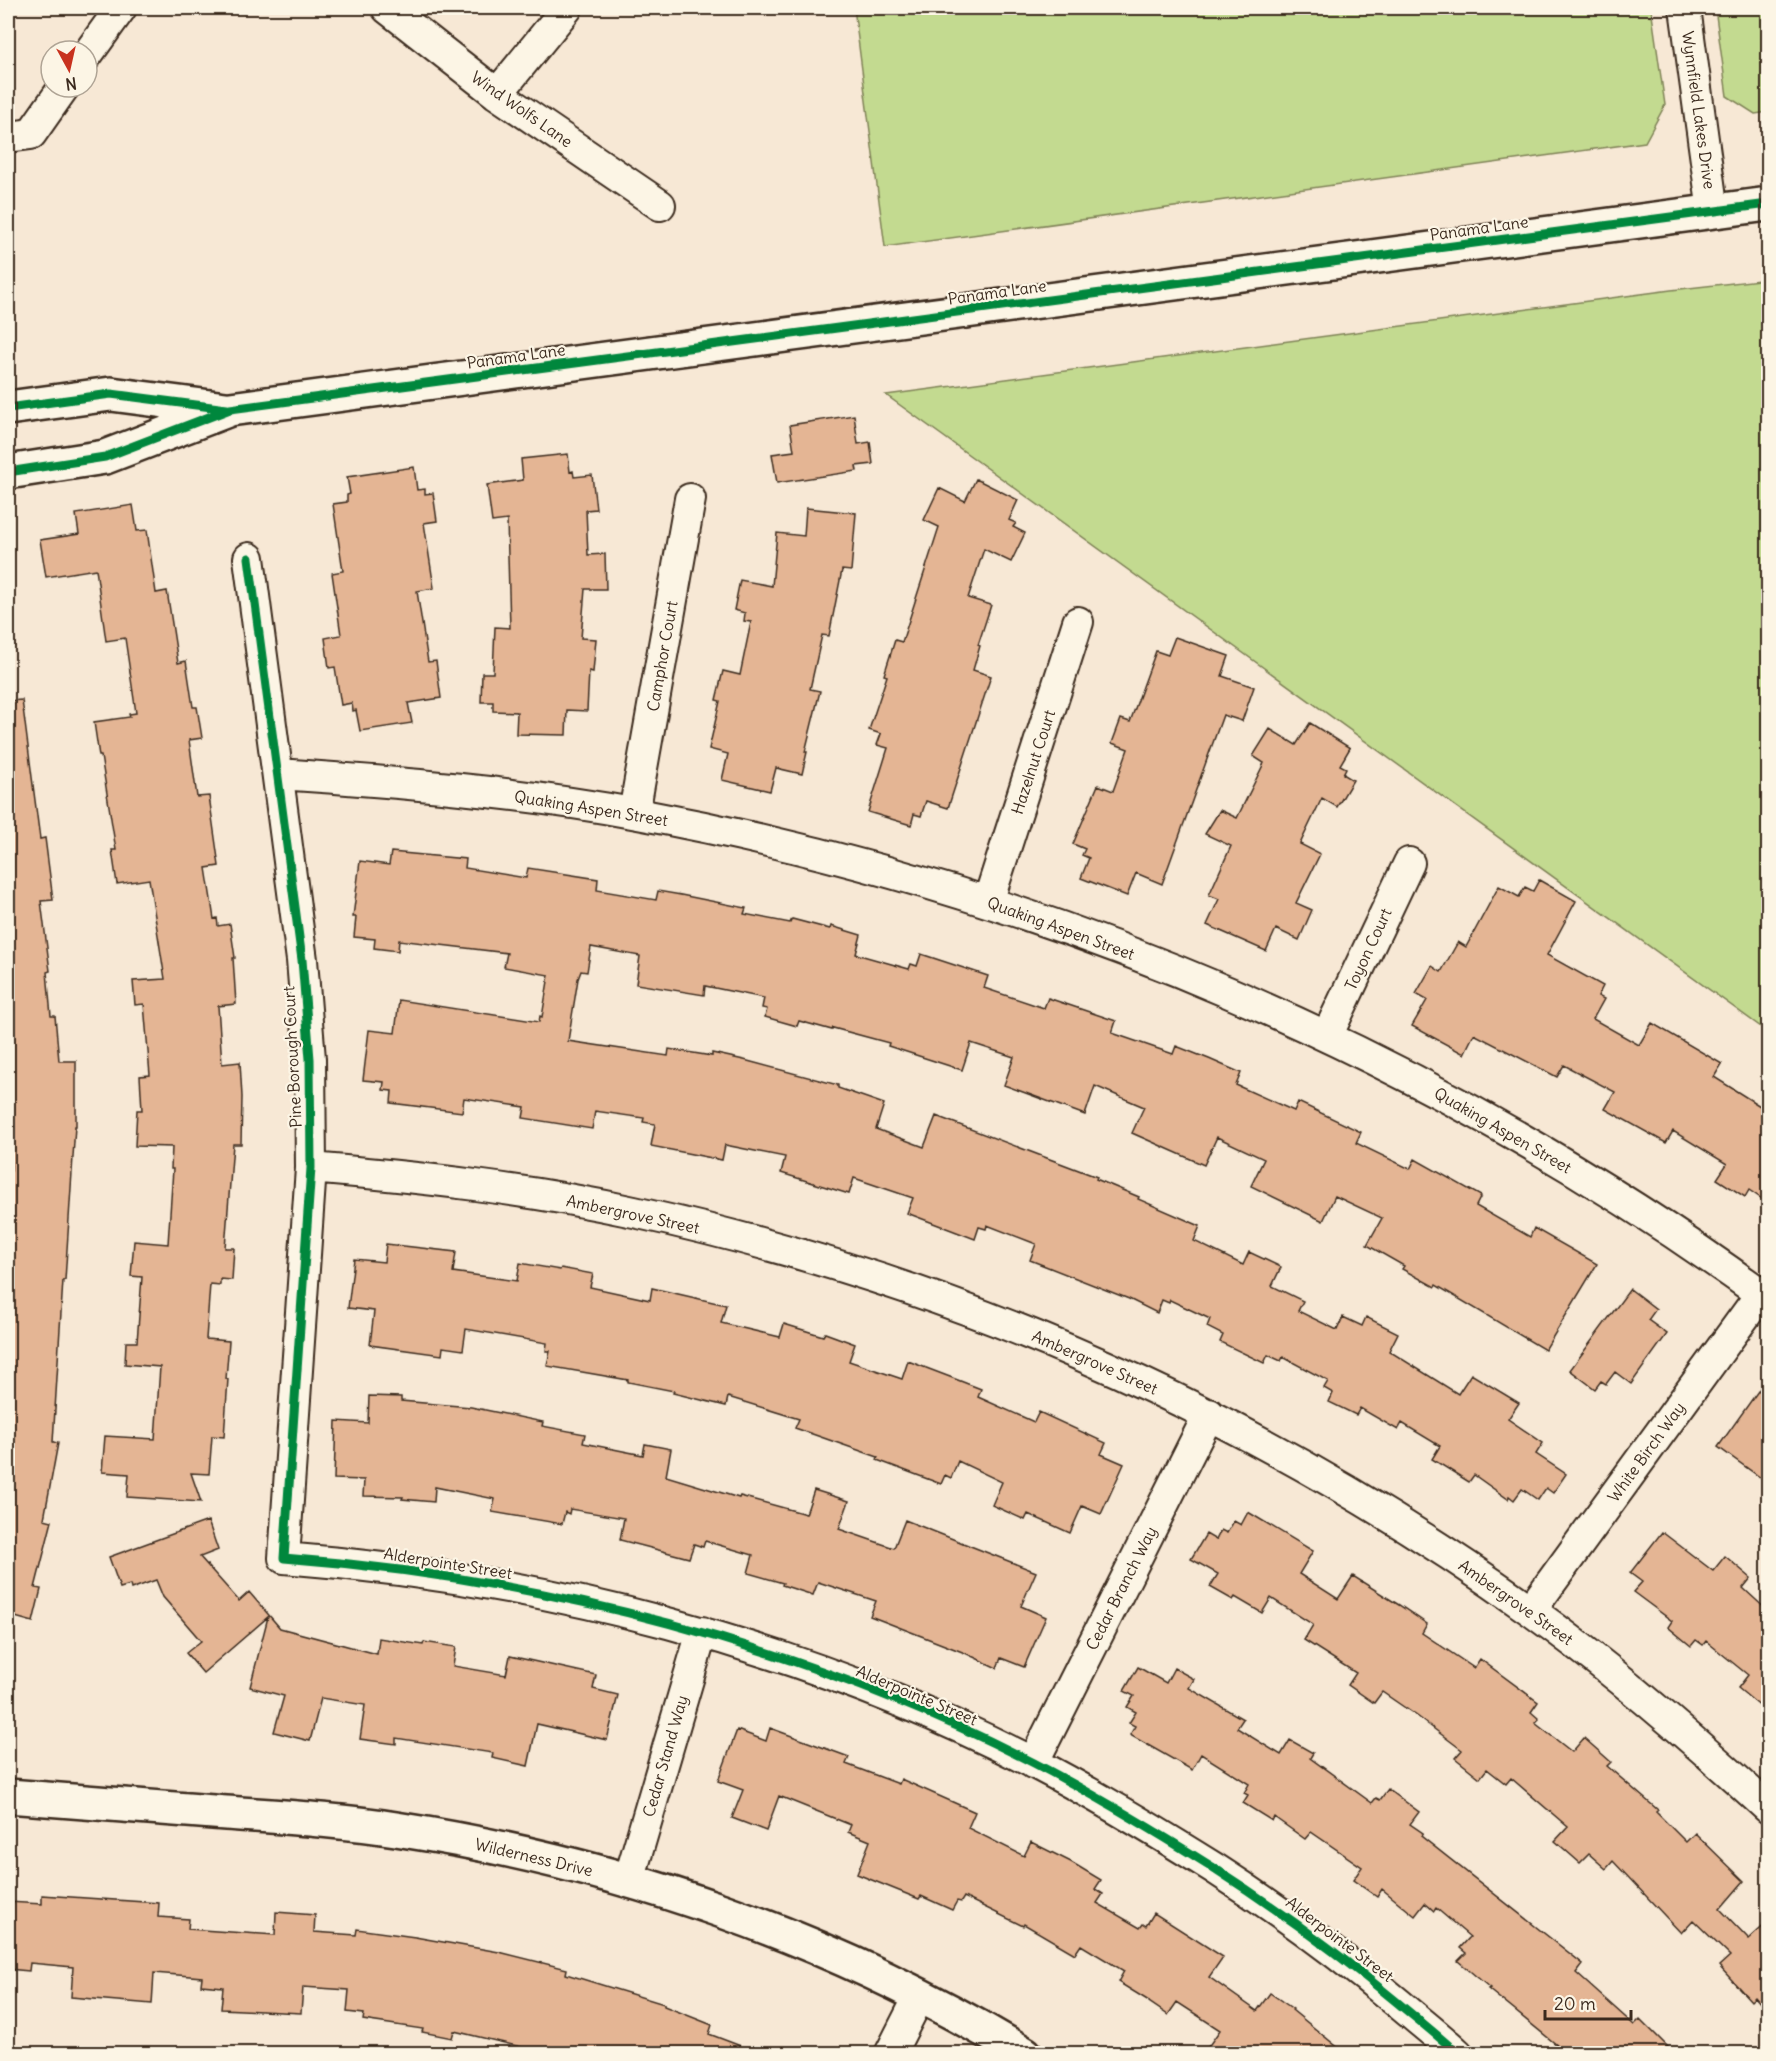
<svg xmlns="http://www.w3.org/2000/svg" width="1776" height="2061" font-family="Delius,sans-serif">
<rect width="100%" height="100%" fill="#f7e8d5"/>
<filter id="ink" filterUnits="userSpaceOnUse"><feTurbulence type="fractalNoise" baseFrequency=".0167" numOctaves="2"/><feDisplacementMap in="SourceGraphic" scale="12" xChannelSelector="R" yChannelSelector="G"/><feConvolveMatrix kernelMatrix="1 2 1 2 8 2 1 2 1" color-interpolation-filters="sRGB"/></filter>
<g filter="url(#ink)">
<path fill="#c3da90" stroke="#7f8257" stroke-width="1.5" d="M 854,8 L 1651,8 L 1665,105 L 1645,142 L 885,247 Z
M 1715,8 L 1768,8 L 1768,112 L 1755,114 L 1727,96 Z
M 1768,279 L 1768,1032 L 886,395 L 1671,290 Z"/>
<path fill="#e4b594" stroke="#3b2a1e" stroke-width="1.5" d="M 854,415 L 858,444 L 870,442 L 873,464 L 856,466 L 857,471 L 777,483 L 772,454 L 794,451 L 790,425 Z
M 568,454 L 570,472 L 573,471 L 574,477 L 592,475 L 596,509 L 586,510 L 588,555 L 605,554 L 606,589 L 585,589 L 581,638 L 596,639 L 593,672 L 589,671 L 587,711 L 567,710 L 566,735 L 516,734 L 517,712 L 493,711 L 493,702 L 481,702 L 482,673 L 493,673 L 495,627 L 510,628 L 507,520 L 492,522 L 487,485 L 523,480 L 521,459 Z
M 414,467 L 417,490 L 425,489 L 425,494 L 433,493 L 437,521 L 424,523 L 434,588 L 417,591 L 428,662 L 436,661 L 441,698 L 408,703 L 412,723 L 360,731 L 356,710 L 353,711 L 352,703 L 341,705 L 335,667 L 329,668 L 325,638 L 341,635 L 332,573 L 343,571 L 333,504 L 347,502 L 347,495 L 350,494 L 347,477 Z
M 976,479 L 1018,500 L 1009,520 L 1016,523 L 1013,527 L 1025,533 L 1011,562 L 984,549 L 968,598 L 991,605 L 978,645 L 980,646 L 973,670 L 991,676 L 948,808 L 926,801 L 921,816 L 914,814 L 911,825 L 868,812 L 888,748 L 877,745 L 881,734 L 869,730 L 887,676 L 884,675 L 895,640 L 902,642 L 939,527 L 924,520 L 939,488 L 965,501 Z
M 133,505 L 137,531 L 147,530 L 156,593 L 167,591 L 178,663 L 186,661 L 193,707 L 197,707 L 202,738 L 189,740 L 197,797 L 209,796 L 219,866 L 206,868 L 214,919 L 217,918 L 218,926 L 230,924 L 235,958 L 233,958 L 236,1004 L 218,1006 L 222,1064 L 240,1062 L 242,1097 L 241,1144 L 233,1144 L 225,1248 L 234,1248 L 232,1280 L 220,1279 L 220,1285 L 210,1284 L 206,1339 L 229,1341 L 226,1379 L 228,1379 L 224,1437 L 212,1436 L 209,1474 L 191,1473 L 201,1502 L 127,1497 L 129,1474 L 102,1472 L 105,1436 L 155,1439 L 160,1367 L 125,1364 L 126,1342 L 137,1342 L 142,1277 L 131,1276 L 134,1241 L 168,1244 L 173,1169 L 171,1169 L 172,1147 L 135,1146 L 137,1110 L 142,1110 L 140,1076 L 150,1075 L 144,1004 L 135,1005 L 133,981 L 165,979 L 149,879 L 117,884 L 112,850 L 116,850 L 101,756 L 99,756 L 94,722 L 130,717 L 129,714 L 136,713 L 125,638 L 106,641 L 96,569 L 46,577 L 40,540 L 79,534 L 76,514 Z
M 806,508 L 856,513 L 851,571 L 842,570 L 829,636 L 822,635 L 810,689 L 820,691 L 805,752 L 807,752 L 802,774 L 776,768 L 770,791 L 722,780 L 728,754 L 709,749 L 720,701 L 716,700 L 723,671 L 740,675 L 751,622 L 744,621 L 745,613 L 734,610 L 740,580 L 772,586 L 777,533 L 804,536 Z
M 1175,637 L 1229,656 L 1222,676 L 1254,687 L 1242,721 L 1223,715 L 1162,884 L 1136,873 L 1127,896 L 1081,878 L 1089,858 L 1082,855 L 1085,849 L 1073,844 L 1098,785 L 1113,791 L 1128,749 L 1112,743 L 1121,719 L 1130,722 L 1156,651 L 1168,655 Z
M 22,700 L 40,839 L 45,838 L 53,900 L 41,901 L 50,971 L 47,972 L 51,1016 L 55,1016 L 59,1061 L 76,1061 L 76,1126 L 75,1126 L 65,1280 L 63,1280 L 53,1442 L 58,1443 L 44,1519 L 52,1521 L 35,1588 L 41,1589 L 33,1622 L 8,1615 L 8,1171 L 11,1171 L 12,1147 L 12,1095 L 8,1095 L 8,701 Z
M 1310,723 L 1350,748 L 1340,765 L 1346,768 L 1343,774 L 1353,780 L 1337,807 L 1322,798 L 1300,844 L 1320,854 L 1296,903 L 1312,910 L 1299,940 L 1276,929 L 1266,951 L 1207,925 L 1219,899 L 1209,895 L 1231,846 L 1205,834 L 1220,810 L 1237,818 L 1264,763 L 1253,756 L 1270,729 L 1296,745 Z
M 391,852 L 466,859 L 465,868 L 526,878 L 528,868 L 598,879 L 597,890 L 656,900 L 658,891 L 681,895 L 746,908 L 744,914 L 790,923 L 792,919 L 830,929 L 831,926 L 861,935 L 856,954 L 909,969 L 911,964 L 917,966 L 921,954 L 988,976 L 984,988 L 1044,1008 L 1048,998 L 1116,1021 L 1112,1033 L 1173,1054 L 1176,1046 L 1209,1059 L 1241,1073 L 1236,1085 L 1294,1111 L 1298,1102 L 1361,1132 L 1356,1143 L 1410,1169 L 1415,1159 L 1481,1196 L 1476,1206 L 1530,1237 L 1534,1228 L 1597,1264 L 1545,1350 L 1436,1285 L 1435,1287 L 1402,1269 L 1404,1266 L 1367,1245 L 1382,1218 L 1335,1196 L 1323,1221 L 1251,1186 L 1264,1159 L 1217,1137 L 1204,1165 L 1132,1133 L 1144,1107 L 1095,1086 L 1085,1115 L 1004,1085 L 1014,1057 L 971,1043 L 962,1070 L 888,1046 L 889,1043 L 833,1028 L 832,1030 L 799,1021 L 797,1026 L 765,1017 L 767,1009 L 762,1008 L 764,998 L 705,986 L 704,995 L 636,984 L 640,956 L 591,947 L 587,972 L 581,971 L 578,979 L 568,1041 L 668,1056 L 669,1049 L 712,1056 L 712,1053 L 744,1060 L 838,1085 L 838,1088 L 884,1104 L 876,1129 L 924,1147 L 936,1116 L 1097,1177 L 1096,1179 L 1139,1197 L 1138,1199 L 1200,1226 L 1194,1241 L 1243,1265 L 1249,1252 L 1281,1267 L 1272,1286 L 1303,1301 L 1298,1311 L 1337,1330 L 1343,1317 L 1362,1326 L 1366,1317 L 1398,1333 L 1389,1351 L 1458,1394 L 1471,1374 L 1519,1403 L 1508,1419 L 1543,1443 L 1536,1454 L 1566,1474 L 1553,1493 L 1546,1488 L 1538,1500 L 1522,1489 L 1514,1500 L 1509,1496 L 1508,1499 L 1474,1475 L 1469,1482 L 1432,1459 L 1440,1446 L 1402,1423 L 1398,1430 L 1360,1408 L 1356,1415 L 1329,1402 L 1333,1393 L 1324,1388 L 1328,1381 L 1283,1357 L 1281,1361 L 1268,1355 L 1264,1363 L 1220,1342 L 1223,1335 L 1207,1327 L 1210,1319 L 1170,1300 L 1169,1303 L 1162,1300 L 1157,1313 L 1129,1299 L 1030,1260 L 1036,1244 L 987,1225 L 986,1229 L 979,1227 L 975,1239 L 907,1213 L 913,1198 L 854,1178 L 849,1194 L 781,1173 L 785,1157 L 725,1145 L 722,1160 L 651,1146 L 655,1124 L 643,1122 L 644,1118 L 595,1111 L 592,1129 L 523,1118 L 525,1107 L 464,1098 L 462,1112 L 391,1103 L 392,1091 L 383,1090 L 384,1082 L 363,1080 L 369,1030 L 395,1033 L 399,1000 L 539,1022 L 540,1016 L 542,1017 L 549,975 L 504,967 L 507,953 L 399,940 L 398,951 L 374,948 L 375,939 L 354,937 L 356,917 L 353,917 L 360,861 L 389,865 Z
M 1539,880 L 1576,901 L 1547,955 L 1603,986 L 1598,996 L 1604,999 L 1593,1019 L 1639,1045 L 1652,1023 L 1722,1064 L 1714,1077 L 1768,1111 L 1768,1203 L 1749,1190 L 1745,1197 L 1717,1179 L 1727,1164 L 1673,1131 L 1666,1143 L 1605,1109 L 1615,1092 L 1564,1065 L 1557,1077 L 1474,1034 L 1464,1054 L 1412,1026 L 1427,1000 L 1416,994 L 1432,966 L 1441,972 L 1458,942 L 1466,947 L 1499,886 L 1519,897 L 1525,887 L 1533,891 Z
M 386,1244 L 456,1252 L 453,1272 L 517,1281 L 520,1263 L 560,1270 L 561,1268 L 593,1274 L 590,1287 L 650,1300 L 652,1288 L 726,1305 L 721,1323 L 780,1337 L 784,1324 L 823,1336 L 825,1333 L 855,1344 L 849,1361 L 902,1379 L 908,1361 L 950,1377 L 981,1389 L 978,1397 L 1034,1422 L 1039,1412 L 1106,1443 L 1101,1454 L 1124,1464 L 1101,1514 L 1082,1506 L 1070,1533 L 1028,1514 L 1025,1520 L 992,1505 L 1002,1482 L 958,1461 L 951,1478 L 945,1475 L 941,1484 L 877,1460 L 878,1457 L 795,1428 L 799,1419 L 728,1397 L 726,1406 L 673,1393 L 674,1391 L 628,1382 L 628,1380 L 547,1366 L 550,1351 L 546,1351 L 547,1343 L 466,1329 L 463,1350 L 443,1347 L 442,1355 L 370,1345 L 374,1311 L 348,1308 L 354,1259 L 384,1262 Z
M 1630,1289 L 1656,1309 L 1648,1320 L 1667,1334 L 1631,1384 L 1615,1372 L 1606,1384 L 1601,1381 L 1595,1389 L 1570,1370 Z
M 1768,1377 L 1768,1483 L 1718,1447 Z
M 369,1396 L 401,1397 L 401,1401 L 471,1407 L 543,1422 L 542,1426 L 585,1434 L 583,1443 L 643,1455 L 645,1444 L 671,1449 L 666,1476 L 739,1498 L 740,1496 L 806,1514 L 814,1490 L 849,1501 L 839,1529 L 894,1548 L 905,1520 L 1036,1572 L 1021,1606 L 1046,1617 L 1024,1667 L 1001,1658 L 997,1668 L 965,1653 L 870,1616 L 876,1601 L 818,1582 L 813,1595 L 782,1585 L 783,1583 L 748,1573 L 753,1555 L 705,1541 L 703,1547 L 694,1544 L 689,1558 L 620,1540 L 624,1518 L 570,1509 L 569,1514 L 565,1512 L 562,1524 L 492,1512 L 495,1499 L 435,1487 L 434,1502 L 402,1499 L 403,1497 L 363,1496 L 364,1480 L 334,1479 L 336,1421 L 368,1423 Z
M 1248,1512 L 1313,1551 L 1299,1574 L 1338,1599 L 1353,1576 L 1399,1605 L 1427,1624 L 1422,1633 L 1474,1668 L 1480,1659 L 1538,1702 L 1531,1712 L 1539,1719 L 1535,1723 L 1572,1752 L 1584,1738 L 1611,1762 L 1607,1766 L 1658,1810 L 1656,1812 L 1686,1842 L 1695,1833 L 1744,1881 L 1720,1909 L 1749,1939 L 1768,1922 L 1768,2012 L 1755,1997 L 1751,2001 L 1719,1966 L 1730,1956 L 1693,1920 L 1681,1933 L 1613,1861 L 1606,1869 L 1589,1854 L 1580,1863 L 1555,1841 L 1568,1827 L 1511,1778 L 1506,1784 L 1487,1769 L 1480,1778 L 1455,1758 L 1462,1750 L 1417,1716 L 1382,1692 L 1374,1703 L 1348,1685 L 1356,1673 L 1304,1640 L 1313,1625 L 1309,1622 L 1271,1598 L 1262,1613 L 1235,1597 L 1233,1600 L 1210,1587 L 1218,1574 L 1191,1559 L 1206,1534 L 1216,1540 L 1221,1530 L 1227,1533 L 1234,1521 L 1241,1525 Z
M 208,1521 L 218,1550 L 200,1557 L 239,1601 L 249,1592 L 280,1628 L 377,1654 L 379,1638 L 423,1645 L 424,1642 L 456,1647 L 453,1666 L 506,1675 L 510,1656 L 596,1675 L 593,1689 L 618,1695 L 607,1740 L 537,1724 L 528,1766 L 492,1758 L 493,1753 L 396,1738 L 396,1744 L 360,1739 L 365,1705 L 321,1698 L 310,1741 L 274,1732 L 284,1696 L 250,1687 L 268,1617 L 203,1673 L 186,1653 L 201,1641 L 163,1597 L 156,1580 L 131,1589 L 130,1585 L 120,1588 L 109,1557 Z
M 1662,1532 L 1713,1571 L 1725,1556 L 1751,1578 L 1743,1588 L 1768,1611 L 1768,1713 L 1738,1688 L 1748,1675 L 1706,1641 L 1703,1645 L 1696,1640 L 1691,1646 L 1668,1627 L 1672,1621 L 1633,1592 L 1642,1582 L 1630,1573 Z
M 1138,1667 L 1166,1683 L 1174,1668 L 1194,1679 L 1189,1688 L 1243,1719 L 1237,1728 L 1281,1755 L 1290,1740 L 1313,1753 L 1310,1758 L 1372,1803 L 1376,1798 L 1380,1800 L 1388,1789 L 1419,1812 L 1410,1824 L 1423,1833 L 1421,1836 L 1583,1964 L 1576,1973 L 1634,2025 L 1640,2019 L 1675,2054 L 1568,2054 L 1488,1989 L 1490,1988 L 1458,1961 L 1466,1953 L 1460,1948 L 1470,1937 L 1436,1908 L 1434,1911 L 1425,1903 L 1415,1916 L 1382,1889 L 1377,1897 L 1353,1880 L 1362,1867 L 1311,1832 L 1305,1839 L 1274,1817 L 1272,1821 L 1243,1803 L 1248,1795 L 1244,1793 L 1249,1784 L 1201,1754 L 1192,1770 L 1130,1735 L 1135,1726 L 1129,1723 L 1136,1712 L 1127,1707 L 1134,1696 L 1124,1691 Z
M 770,1728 L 849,1757 L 846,1764 L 899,1784 L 901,1779 L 975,1812 L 968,1828 L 1024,1856 L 1031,1842 L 1071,1862 L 1101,1880 L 1095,1889 L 1103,1894 L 1097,1903 L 1140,1928 L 1143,1924 L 1146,1926 L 1154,1913 L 1223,1957 L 1209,1977 L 1257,2011 L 1270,1993 L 1293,2009 L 1292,2010 L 1346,2054 L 1203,2054 L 1220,2030 L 1177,2002 L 1168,2015 L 1149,2002 L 1149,2001 L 1118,1982 L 1124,1971 L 1081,1945 L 1075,1954 L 1024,1924 L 1023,1926 L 964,1897 L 961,1902 L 957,1901 L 952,1910 L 921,1896 L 919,1899 L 857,1874 L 870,1841 L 848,1832 L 851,1825 L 779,1796 L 766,1831 L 732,1818 L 743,1790 L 718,1781 L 737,1730 L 766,1741 Z
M 42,1895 L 159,1903 L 158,1917 L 189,1919 L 188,1929 L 275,1935 L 276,1912 L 315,1915 L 314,1932 L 356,1935 L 357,1929 L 415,1937 L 499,1952 L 567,1969 L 566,1974 L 664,2004 L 664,2006 L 712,2025 L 709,2034 L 754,2051 L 754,2054 L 533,2054 L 534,2050 L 454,2031 L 452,2038 L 422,2032 L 423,2029 L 363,2020 L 364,2014 L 347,2012 L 349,1990 L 303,1987 L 301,2013 L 221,2009 L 223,1987 L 201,1985 L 202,1977 L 154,1973 L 152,2004 L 71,1997 L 73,1967 L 30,1963 L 29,1971 L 8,1969 L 8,1902 L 42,1904 Z"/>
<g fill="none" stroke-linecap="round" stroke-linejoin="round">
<g stroke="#3b2a1e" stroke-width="34">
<path id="street" d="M 387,8 L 497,94 L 660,205
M 1685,8 L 1713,212
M 87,55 L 121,8
M 497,94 L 567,8
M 8,137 L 31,134 L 64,87
M 249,558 L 302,960 L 310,1059 L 311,1168 L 284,1558 C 544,1578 801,1644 1034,1763 C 1096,1795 1155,1831 1214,1868 C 1278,1909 1339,1954 1398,2003 C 1418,2020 1439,2036 1458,2054
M 278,774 C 398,782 519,792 638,814 C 1046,889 1433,1055 1768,1299
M 634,813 L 690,499
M 988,902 L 1078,622
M 1327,1036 L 1409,863
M 311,1168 C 419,1177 528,1189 634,1212 C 960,1283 1259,1416 1530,1610 C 1614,1670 1692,1738 1768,1808
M 1531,1610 L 1761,1294
M 1033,1763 L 1209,1414
M 629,1880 L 702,1632
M 890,2054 L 920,1995"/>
</g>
<g stroke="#3b2a1e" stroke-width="38">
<path id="secondary" d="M 8,408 L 111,394 L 226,409
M 8,472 L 105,457 L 230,409 L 1768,204
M 8,1796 C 80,1802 153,1807 226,1813 C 282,1817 339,1820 396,1829 C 617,1863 832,1937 1025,2054"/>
</g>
<use href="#street" stroke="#fcf5e5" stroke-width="30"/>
<use href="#secondary" stroke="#fcf5e5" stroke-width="33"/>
<g stroke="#fcf5e5" stroke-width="13">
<path id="cycleway" d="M 8,408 L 111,394 L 227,409
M 8,472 L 105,457 L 230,409 L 1768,204
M 249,558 L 302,960 L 310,1059 L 311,1168 L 284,1558 C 544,1578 801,1644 1034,1763 C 1096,1795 1155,1831 1214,1868 C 1278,1909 1339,1954 1398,2003 C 1418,2020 1439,2036 1458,2054"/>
</g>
<use href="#cycleway" stroke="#00873e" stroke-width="9"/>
</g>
</g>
<g text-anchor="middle" stroke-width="4.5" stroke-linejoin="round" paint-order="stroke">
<g font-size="16" fill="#3b2a1e" stroke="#fcf5e5">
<text transform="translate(522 109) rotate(35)" y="6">Wind Wolfs Lane</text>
<text transform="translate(1699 110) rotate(82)" y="6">Wynnfield Lakes Drive</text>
<text transform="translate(1479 228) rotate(-8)" y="6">Panama Lane</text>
<text transform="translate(997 292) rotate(-8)" y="6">Panama Lane</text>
<text transform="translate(516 356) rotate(-8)" y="6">Panama Lane</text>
<text transform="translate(662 656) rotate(-80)" y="6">Camphor Court</text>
<text transform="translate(1033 762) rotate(-72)" y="6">Hazelnut Court</text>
<text transform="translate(591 808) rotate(9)" y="6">Quaking Aspen Street</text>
<text transform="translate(1061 928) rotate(20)" y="6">Quaking Aspen Street</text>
<text transform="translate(1368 949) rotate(-65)" y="6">Toyon Court</text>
<text transform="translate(292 1057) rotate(-93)" y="6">Pine Borough Court</text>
<text transform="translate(1503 1130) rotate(30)" y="6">Quaking Aspen Street</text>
<text transform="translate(633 1214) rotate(12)" y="6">Ambergrove Street</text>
<text transform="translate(1095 1362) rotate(24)" y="6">Ambergrove Street</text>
<text transform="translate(1646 1452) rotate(-54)" y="6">White Birch Way</text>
<text transform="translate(448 1563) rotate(9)" y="6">Alderpointe Street</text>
<text transform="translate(1121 1588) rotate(-63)" y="6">Cedar Branch Way</text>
<text transform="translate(1516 1602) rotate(35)" y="6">Ambergrove Street</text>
<text transform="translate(917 1695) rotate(23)" y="6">Alderpointe Street</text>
<text transform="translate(665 1756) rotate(-74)" y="6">Cedar Stand Way</text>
<text transform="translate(534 1857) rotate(13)" y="6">Wilderness Drive</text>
<text transform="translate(1340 1939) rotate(37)" y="6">Alderpointe Street</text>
</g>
</g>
<rect width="1776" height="2061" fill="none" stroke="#fcf5e5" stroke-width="30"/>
<rect x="15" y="15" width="1746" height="2031" fill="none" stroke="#3b2a1e" stroke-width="2" filter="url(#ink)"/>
<g transform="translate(69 69) rotate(172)"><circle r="28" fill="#fcf5e5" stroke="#afa495" stroke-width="1.5"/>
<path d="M0-4.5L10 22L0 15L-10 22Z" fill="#c8321e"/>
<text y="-9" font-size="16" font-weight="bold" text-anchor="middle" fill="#3b2a1e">N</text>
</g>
<path d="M1545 2010v9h86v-9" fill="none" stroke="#3b2a1e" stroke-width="3"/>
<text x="1554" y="2010" font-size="18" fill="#3b2a1e" stroke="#fcf5e5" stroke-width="4.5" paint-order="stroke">20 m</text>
</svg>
